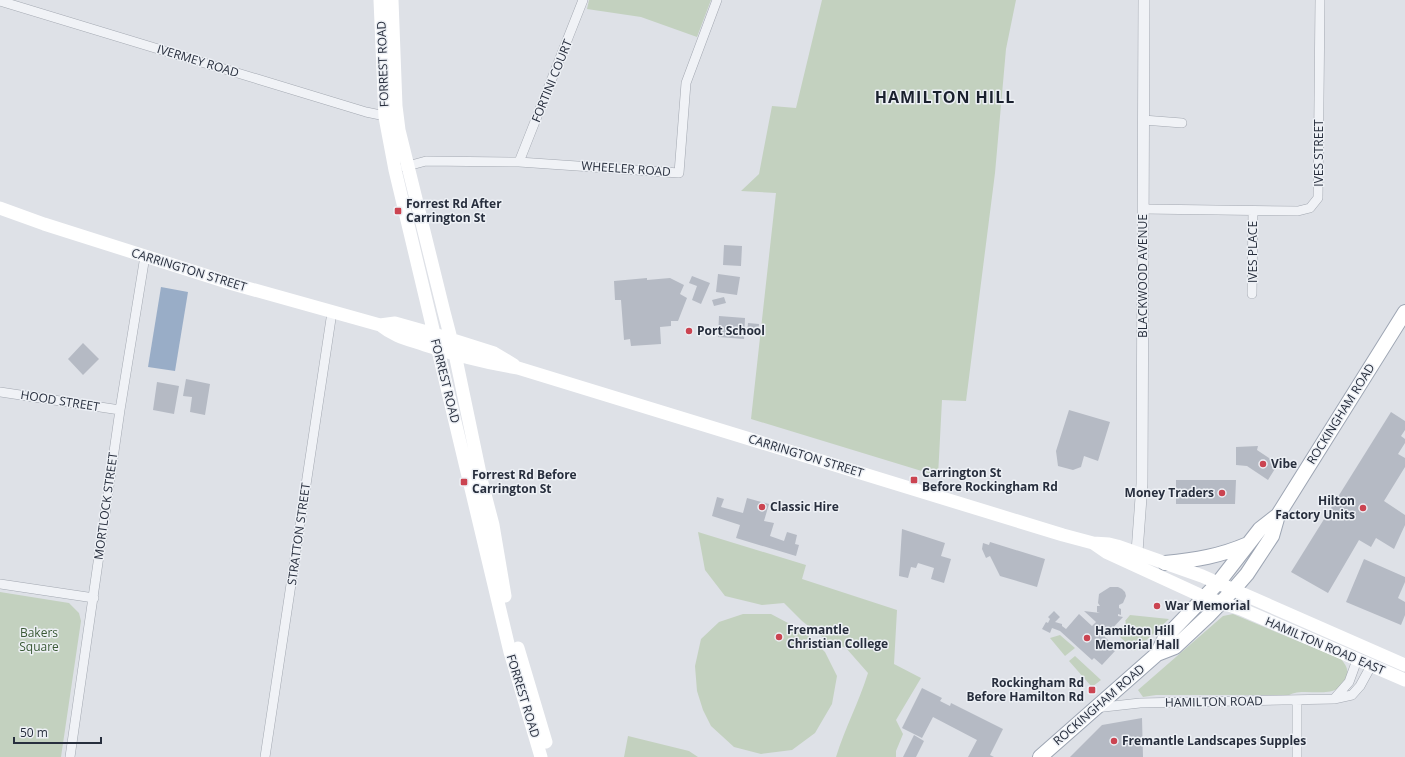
<svg xmlns="http://www.w3.org/2000/svg" width="1405" height="757" font-family="'Open Sans',sans-serif">
<rect width="100%" height="100%" fill="#dee1e7"/>
<path fill="#c3d1bf" d="M 589,0 L 711,0 L 697,37 L 641,17 L 587,9 Z
M 822,0 L 1016,0 L 1006,49 L 995,173 L 966,401 L 942,400 L 938,476 L 751,419 L 776,193 L 741,191 L 759,174 L 772,106 L 796,108 Z
M 698,532 L 806,565 L 802,579 L 897,610 L 894,664 L 921,678 L 896,720 L 903,734 L 896,751 L 896,757 L 836,757 C 845,728 859,702 868,673 L 846,648 L 825,639 L 802,621 L 784,603 L 762,605 L 725,596 L 705,570 Z
M 0,592 L 69,603 L 79,613 L 81,621 L 61,757 L 0,757 Z
M 743,614 L 771,614 L 803,631 L 825,652 L 837,676 L 832,704 L 815,733 L 792,750 L 761,754 L 734,747 L 711,726 L 703,710 L 697,691 L 695,666 L 701,639 L 719,622 Z
M 1233,614 L 1341,659 C 1345,664 1349,669 1347,676 C 1339,703 1306,686 1289,695 L 1156,695 L 1143,697 L 1138,690 L 1223,616 Z
M 1130,615 L 1169,619 L 1135,651 L 1118,635 L 1122,630 L 1121,629 L 1126,622 L 1125,621 Z
M 1060,635 L 1075,648 L 1065,656 L 1050,638 Z
M 1075,656 L 1101,680 L 1092,687 L 1069,661 Z
M 628,736 L 689,751 L 698,757 L 624,757 Z"/>
<path fill="#99adc7" d="M 161,287 L 188,292 L 175,371 L 148,367 Z"/>
<path fill="#b5bac4" d="M 724,245 L 742,246 L 741,266 L 723,265 Z
M 718,274 L 740,277 L 737,295 L 716,292 Z
M 692,276 L 710,283 L 701,304 L 692,300 L 697,286 L 689,283 Z
M 647,278 L 647,280 L 670,278 L 684,285 L 680,294 L 687,298 L 678,321 L 671,321 L 671,326 L 660,327 L 661,344 L 631,346 L 630,339 L 624,340 L 621,300 L 615,300 L 614,281 Z
M 724,297 L 726,303 L 714,306 L 712,300 Z
M 719,316 L 745,318 L 744,339 L 718,337 Z
M 748,323 L 759,324 L 758,335 L 747,334 Z
M 83,343 L 99,359 L 83,375 L 68,359 Z
M 186,379 L 210,384 L 205,415 L 190,412 L 192,397 L 183,396 Z
M 157,382 L 179,386 L 174,414 L 153,410 Z
M 1069,410 L 1110,422 L 1098,461 L 1084,456 L 1081,467 L 1073,470 L 1058,466 L 1056,451 Z
M 1391,412 L 1405,421 L 1405,430 L 1401,436 L 1405,439 L 1405,443 L 1398,454 L 1405,458 L 1405,467 L 1384,501 L 1405,515 L 1405,525 L 1394,549 L 1376,538 L 1371,547 L 1359,540 L 1328,593 L 1291,572 Z
M 1258,446 L 1257,450 L 1278,464 L 1268,480 L 1247,466 L 1236,465 L 1236,447 Z
M 1176,480 L 1236,480 L 1235,504 L 1176,504 Z
M 717,497 L 724,499 L 721,507 L 743,513 L 747,498 L 769,504 L 764,521 L 774,523 L 770,536 L 784,541 L 787,532 L 797,535 L 795,544 L 799,545 L 796,556 L 736,538 L 740,525 L 712,516 Z
M 902,529 L 945,543 L 941,556 L 951,559 L 944,583 L 931,579 L 934,568 L 918,563 L 916,568 L 911,567 L 908,578 L 899,576 Z
M 990,542 L 1045,559 L 1037,587 L 1000,576 L 990,556 L 986,558 L 982,549 L 983,543 L 989,545 Z
M 1364,559 L 1405,577 L 1405,582 L 1398,598 L 1405,602 L 1405,615 L 1401,625 L 1346,602 Z
M 1110,587 L 1118,587 L 1122,589 L 1125,592 L 1126,596 L 1123,603 L 1119,605 L 1119,608 L 1121,609 L 1121,615 L 1118,614 L 1118,616 L 1123,617 L 1109,632 L 1107,630 L 1103,635 L 1109,641 L 1106,644 L 1115,651 L 1102,665 L 1094,658 L 1092,660 L 1060,631 L 1052,628 L 1050,633 L 1042,629 L 1046,622 L 1048,623 L 1050,619 L 1048,617 L 1054,611 L 1060,617 L 1055,622 L 1062,624 L 1062,626 L 1066,629 L 1079,614 L 1092,626 L 1096,622 L 1084,611 L 1100,613 L 1097,612 L 1097,606 L 1100,606 L 1098,603 L 1099,594 Z
M 922,688 L 942,698 L 940,701 L 950,706 L 951,703 L 1003,729 L 990,755 L 994,757 L 968,757 L 977,740 L 933,717 L 922,738 L 902,728 Z
M 1142,718 L 1143,757 L 1070,757 L 1102,725 Z
M 914,735 L 924,741 L 916,757 L 903,757 Z"/>
<g fill="none" stroke-linecap="round" stroke-linejoin="round">
<g stroke="#a3a8b1" stroke-width="10">
<path id="minor" d="M 0,1 L 366,112 L 390,117
M 1143,120 L 1182,123
M 519,162 L 583,0
M 404,167 L 426,161 L 519,162 L 679,173 L 686,83 L 717,0
M 1143,209 L 1298,211 L 1310,208 L 1318,198 L 1320,0
M 1252,294 L 1253,211
M 0,392 L 120,410
M 0,584 L 94,598
M 1334,699 L 1349,682 L 1357,660
M 1095,708 L 1140,703 L 1334,699 L 1352,695 L 1360,686 L 1371,666
M 70,757 L 120,410 L 145,256
M 265,757 L 332,312
M 1297,757 L 1297,700"/>
</g>
<g stroke="#a3a8b1" stroke-width="12">
<path id="tertiary" d="M 1137,552 L 1142,484 L 1144,0"/>
</g>
<g stroke="#9da5b3" stroke-width="16">
<path id="primary" d="M 1165,563 C 1196,560 1220,556 1248,544
M 1157,654 L 1165,638 L 1218,583 L 1260,529 L 1278,515
M 1040,757 L 1157,654 L 1175,647 L 1208,616 L 1234,589 L 1247,574 L 1272,536 L 1278,515 L 1405,312"/>
</g>
<use href="#minor" stroke="#f0f2f6" stroke-width="9"/>
<use href="#tertiary" stroke="#f0f2f6" stroke-width="11"/>
<path stroke="#fff" stroke-width="13" d="M 380,0 L 385,117 L 395,170 L 510,652 L 541,757
M 392,0 L 396,106 L 399,130 L 444,312 L 455,354 L 482,483 L 493,525 L 505,596
M 0,208 L 44,224 L 233,284 L 380,325 C 395,337 407,339 425,345 C 456,355 486,363 518,368 L 1063,535 L 1093,543 L 1109,544 L 1117,546 L 1202,576 L 1405,665
M 380,325 L 395,323 L 434,334 L 494,353 L 514,365
M 1093,543 L 1106,552 L 1204,597 L 1241,609 L 1405,680
M 518,648 L 546,742"/>
<use href="#primary" stroke="#fff" stroke-width="14"/>
</g>
<g fill="#cb4451" stroke="#edf0f5" stroke-width="1.5">
<rect x="394" y="207" width="8" height="8" rx="2"/>
<circle cx="689" cy="331" r="4"/>
<circle cx="1263" cy="464" r="4"/>
<rect x="910" y="476" width="8" height="8" rx="2"/>
<rect x="460" y="478" width="8" height="8" rx="2"/>
<circle cx="1222" cy="493" r="4"/>
<circle cx="762" cy="507" r="4"/>
<circle cx="1363" cy="508" r="4"/>
<circle cx="1157" cy="606" r="4"/>
<circle cx="779" cy="637" r="4"/>
<circle cx="1087" cy="638" r="4"/>
<rect x="1088" y="686" width="8" height="8" rx="2"/>
<circle cx="1114" cy="741" r="4"/>
</g>
<g text-anchor="middle" stroke-width="3" stroke-linejoin="round" paint-order="stroke">
<g font-size="12" fill="#272e3d" stroke="#edf0f5">
<text transform="translate(198 61) rotate(17)" y="4">IVERMEY ROAD</text>
<text transform="translate(383 64) rotate(-92)" y="4">FORREST ROAD</text>
<text transform="translate(552 81) rotate(-68)" y="4">FORTINI COURT</text>
<text transform="translate(1319 153) rotate(-90)" y="4">IVES STREET</text>
<text transform="translate(626 169) rotate(4)" y="4">WHEELER ROAD</text>
<text transform="translate(1253 252) rotate(-90)" y="4">IVES PLACE</text>
<text transform="translate(189 270) rotate(17)" y="4">CARRINGTON STREET</text>
<text transform="translate(1143 276) rotate(-90)" y="4">BLACKWOOD AVENUE</text>
<text transform="translate(445 381) rotate(76)" y="4">FORREST ROAD</text>
<text transform="translate(60 401) rotate(9)" y="4">HOOD STREET</text>
<text transform="translate(1341 414) rotate(-58)" y="4">ROCKINGHAM ROAD</text>
<text transform="translate(806 456) rotate(17)" y="4">CARRINGTON STREET</text>
<text transform="translate(106 506) rotate(-82)" y="4">MORTLOCK STREET</text>
<text transform="translate(299 534) rotate(-82)" y="4">STRATTON STREET</text>
<text transform="translate(1325 646) rotate(23)" y="4">HAMILTON ROAD EAST</text>
<text transform="translate(523 696) rotate(73)" y="4">FORREST ROAD</text>
<text transform="translate(1214 702) rotate(-1)" y="4">HAMILTON ROAD</text>
<text transform="translate(1099 705) rotate(-41)" y="4">ROCKINGHAM ROAD</text>
</g>
<g font-size="12" font-weight="bold" fill="#272e3d" stroke="#edf0f5" text-anchor="start">
<text x="406" y="208">Forrest Rd After<tspan x="406" dy="14">Carrington St</tspan></text>
<text x="697" y="335">Port School</text>
<text x="1271" y="468">Vibe</text>
<text x="922" y="477">Carrington St<tspan x="922" dy="14">Before Rockingham Rd</tspan></text>
<text x="472" y="479">Forrest Rd Before<tspan x="472" dy="14">Carrington St</tspan></text>
<text x="1214" y="497" text-anchor="end">Money Traders</text>
<text x="1355" y="505" text-anchor="end">Hilton<tspan x="1355" dy="14">Factory Units</tspan></text>
<text x="770" y="511">Classic Hire</text>
<text x="1165" y="610">War Memorial</text>
<text x="787" y="634">Fremantle<tspan x="787" dy="14">Christian College</tspan></text>
<text x="1095" y="635">Hamilton Hill<tspan x="1095" dy="14">Memorial Hall</tspan></text>
<text x="1084" y="687" text-anchor="end">Rockingham Rd<tspan x="1084" dy="14">Before Hamilton Rd</tspan></text>
<text x="1122" y="745">Fremantle Landscapes Supples</text>
</g>
<g font-size="12" fill="#3a5935" stroke="#edf0f5">
<text x="39" y="637">Bakers<tspan x="39" dy="14">Square</tspan></text>
</g>
<g font-size="16" font-weight="bold" letter-spacing="1" fill="#1a202e" stroke="#edf0f5">
<text x="945" y="103">HAMILTON HILL</text>
</g>
</g>
<path d="M14 737v6h87v-6" fill="none" stroke="#272e3d" stroke-width="2"/>
<text x="20" y="737" font-size="12" fill="#272e3d" stroke="#edf0f5" stroke-width="3" paint-order="stroke">50 m</text>
</svg>
